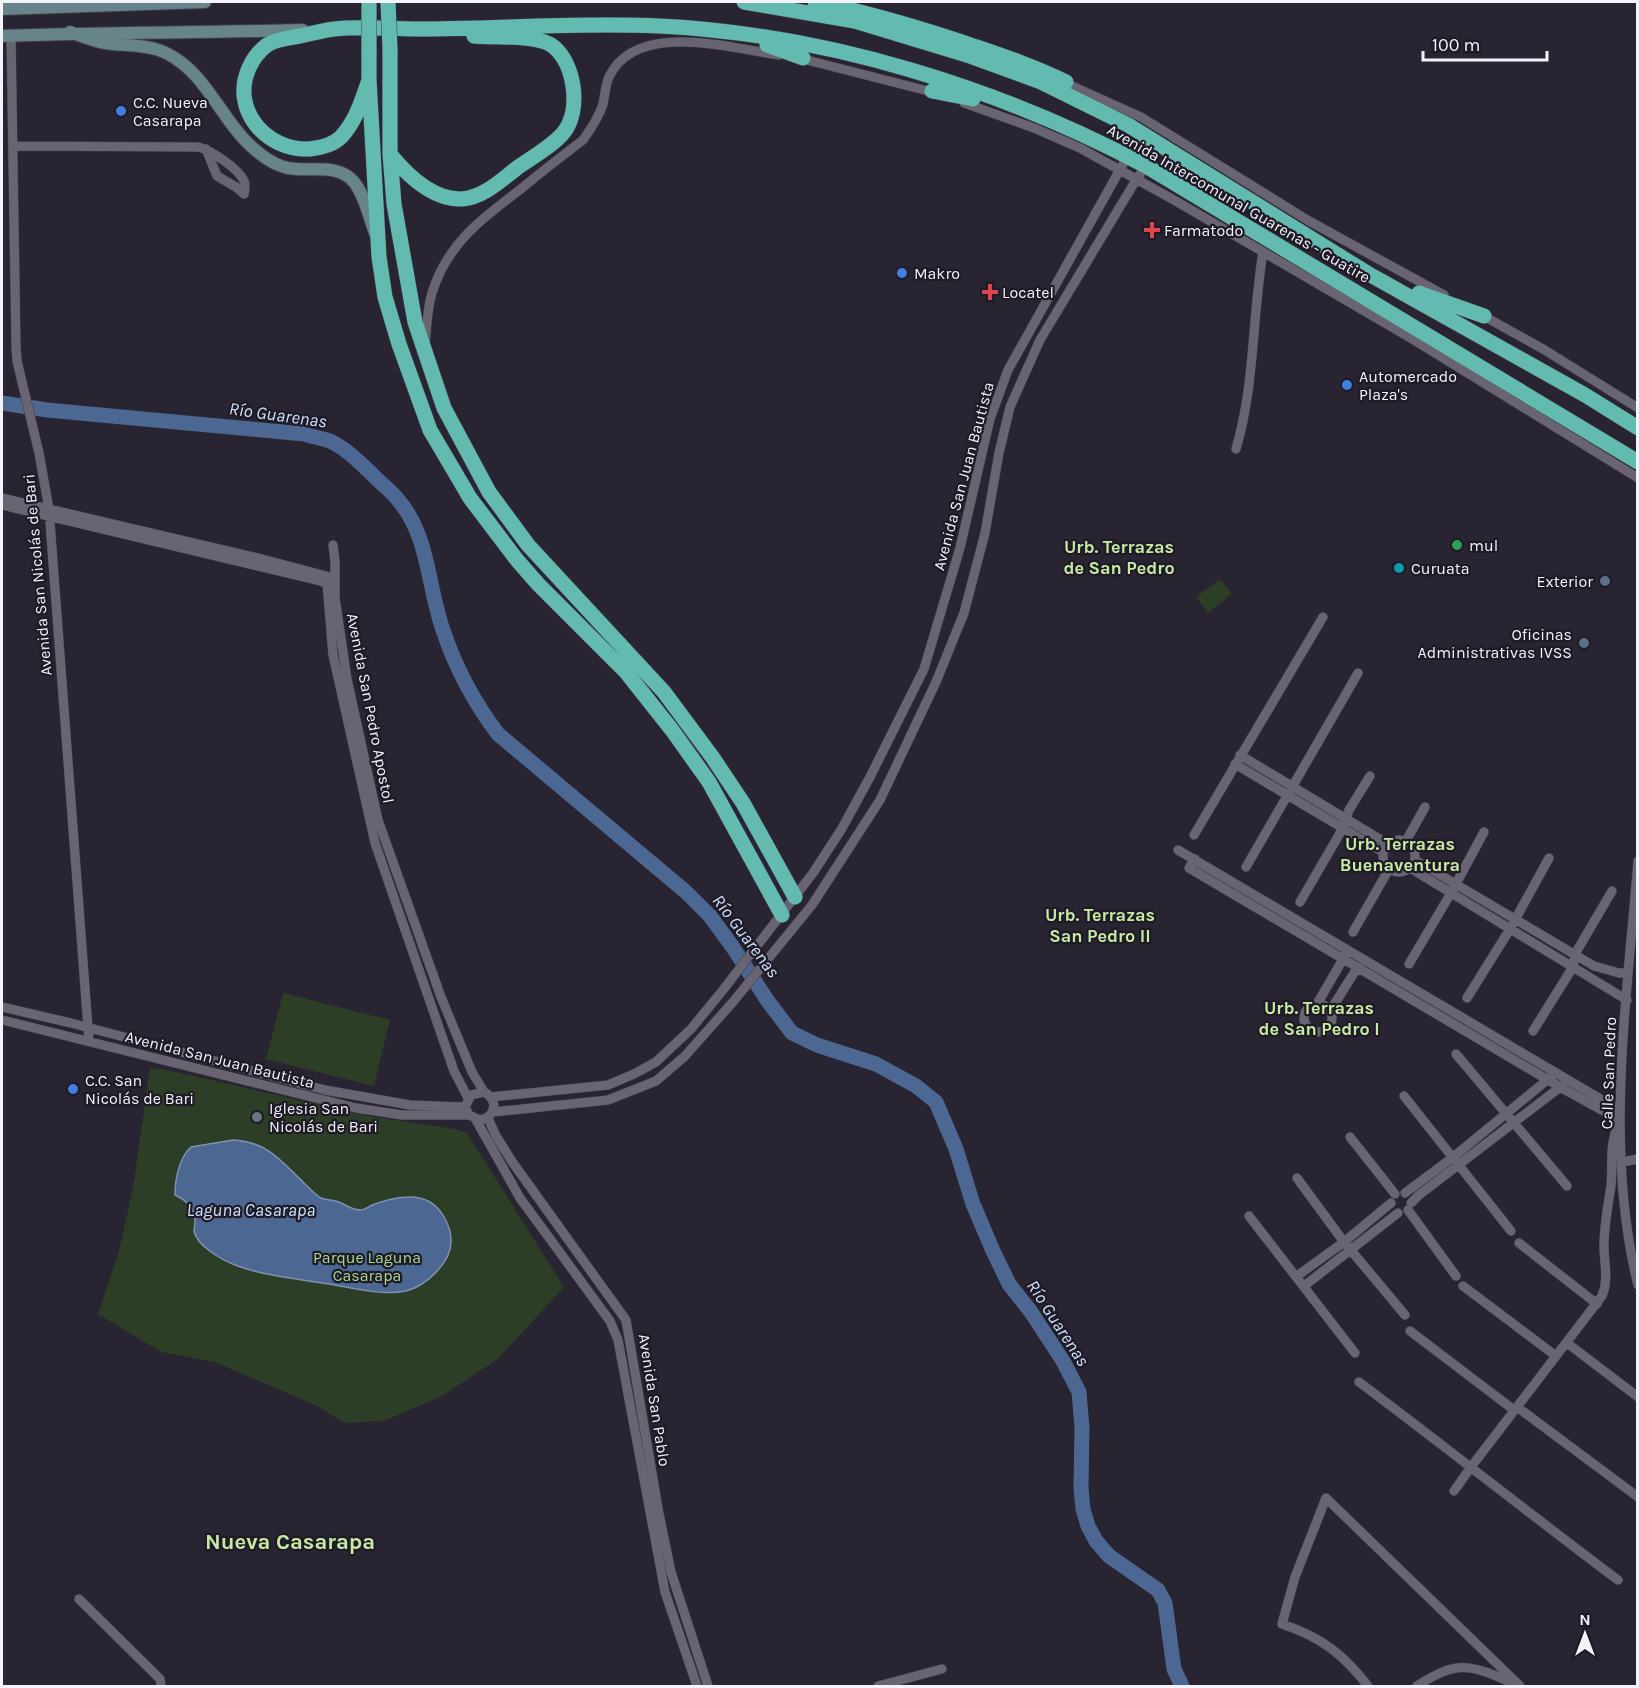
<svg xmlns="http://www.w3.org/2000/svg" width="1639" height="1688" font-family="Karla,sans-serif">
<rect width="100%" height="100%" fill="#282431"/>
<path fill="#2c3e25" d="M 1220,579 L 1232,594 L 1208,613 L 1196,597 Z
M 283,993 L 390,1020 L 374,1086 L 266,1059 Z
M 150,1068 L 172,1071 L 368,1116 L 455,1129 L 467,1133 L 564,1287 L 498,1359 L 442,1396 L 384,1421 L 344,1423 L 317,1406 L 215,1362 L 161,1352 L 98,1314 L 119,1251 L 133,1188 Z"/>
<path fill="#4b6792" stroke="#7e91b1" stroke-width="1.5" d="M 233,1140 C 268,1142 280,1160 304,1183 C 309,1188 315,1195 321,1198 C 326,1200 333,1200 339,1202 C 346,1205 352,1210 360,1210 C 365,1210 368,1207 372,1205 C 389,1199 413,1192 430,1202 C 442,1209 451,1227 451,1240 C 452,1262 426,1286 406,1291 C 381,1296 353,1288 329,1284 C 298,1279 264,1276 235,1265 C 222,1260 197,1246 194,1231 C 194,1228 195,1225 195,1222 C 195,1208 186,1200 175,1195 C 175,1179 179,1158 191,1147 Z"/>
<g fill="none" stroke-linecap="round" stroke-linejoin="round">
<path stroke="#4b6792" stroke-width="15" d="M 2,403 L 47,410 L 304,434 C 312,437 322,438 330,441 C 347,449 360,463 373,475 C 381,484 392,491 399,501 C 429,536 428,588 443,630 C 456,669 473,701 498,734 L 686,892 L 710,916 L 732,946 L 767,1000 L 792,1033 L 817,1045 L 876,1064 L 916,1086 L 936,1102 L 956,1149 L 973,1204 L 993,1251 L 1009,1284 L 1031,1312 L 1063,1361 L 1079,1392 L 1082,1428 L 1081,1488 L 1083,1509 L 1088,1526 L 1096,1541 L 1109,1556 L 1158,1590 L 1165,1603 L 1174,1669 L 1182,1686"/>
<g stroke="#433f4a" stroke-width="10">
<path id="minor" d="M 11,35 L 16,347 L 17,361 L 39,453 L 49,509 L 89,1041
M 799,58 L 936,93
M 1070,85 L 1141,117 L 1309,221 L 1444,295
M 964,103 L 1034,128 L 1080,148 L 1174,200 L 1409,337 L 1638,478
M 13,146 L 198,147 C 211,150 239,169 244,181 C 246,186 245,189 244,194
M 206,149 L 217,176 L 236,187 L 244,194
M 1480,314 L 1543,349 L 1638,408
M 425,343 C 427,327 427,309 432,293 C 447,244 482,218 521,189 C 541,172 562,156 583,140 C 591,129 599,117 603,104 C 605,95 605,86 609,77 C 636,20 730,48 779,55
M 1236,449 C 1255,385 1252,317 1263,252
M 2,498 L 262,559 L 330,577 L 335,584 L 335,598 L 347,679 L 378,820 L 441,997 L 472,1072 L 484,1092
M 2,505 L 321,581 L 327,584 L 333,655 L 375,843 L 454,1071 L 468,1098
M 333,545 L 335,561 L 335,584
M 1240,755 L 1388,844
M 1235,764 L 1383,852
M 1194,835 L 1323,617
M1383 856a16 16 0 1 1 32 0a16 16 0 1 1-32 0Z
M 1406,841 L 1425,807
M 1178,850 L 1619,1110
M 1195,859 L 1189,868 L 1560,1087 L 1620,1120
M 1415,860 L 1594,966 L 1619,973 L 1628,973
M 1638,861 C 1627,999 1604,1150 1638,1285
M 1246,867 L 1358,673
M 1410,868 L 1627,1000
M 1300,902 L 1343,828 L 1349,810 L 1370,776
M 1353,932 L 1389,869
M 1409,964 L 1451,893 L 1484,832
M 1467,998 L 1510,929 L 1549,858
M1304 1018a14 14 0 1 1 28 0a14 14 0 1 1-28 0Z
M 1317,1004 L 1346,954
M 2,1007 L 71,1023 L 325,1090 L 410,1105 L 465,1107
M 1330,1011 L 1354,973 L 1360,968
M 2,1020 L 356,1108 L 402,1115 L 469,1115 L 480,1120 C 496,1117 499,1100 484,1092 L 471,1095 L 465,1107 L 469,1115
M 1533,1031 L 1573,967 L 1575,954 L 1612,891
M 1456,1054 L 1567,1186
M 1404,1096 L 1511,1231
M 491,1097 L 608,1085 L 634,1074 L 656,1062 L 691,1029 L 723,990 L 813,873 L 841,830 L 870,777 L 924,669 L 960,548 L 990,419 L 1008,370 L 1127,157 L 1148,137
M 493,1112 L 608,1100 L 656,1081 L 685,1056 L 732,1003 L 812,905 L 880,800 L 936,682 L 964,613 L 985,533 L 999,453 L 1010,407 L 1040,340 L 1136,180 L 1146,166 L 1148,137
M 488,1118 L 496,1136 L 513,1163 L 626,1320 L 659,1514 L 671,1572 L 708,1686
M 476,1120 L 520,1198 L 610,1321 L 618,1340 L 665,1592 L 697,1686
M 1350,1137 L 1395,1194
M 1622,1162 L 1638,1159
M 1297,1178 L 1344,1242 L 1405,1315
M 1405,1193 L 1452,1158 L 1552,1076
M 1411,1203 L 1419,1195 L 1563,1085
M 1408,1210 L 1456,1276
M 1249,1216 L 1355,1353
M 1519,1243 L 1597,1304
M 1297,1276 L 1344,1242 L 1391,1203
M 1304,1286 L 1398,1213
M 1463,1286 L 1556,1356
M 1410,1331 L 1514,1410
M 1567,1343 L 1638,1397
M 1359,1382 C 1446,1447 1531,1515 1618,1580
M 1517,1407 L 1638,1497
M 1454,1491 L 1471,1467 L 1602,1296 C 1609,1279 1604,1263 1604,1246 C 1604,1225 1608,1206 1611,1186 C 1613,1166 1609,1145 1618,1126
M 79,1599 L 160,1679 L 161,1686
M 878,1686 L 942,1669
M 1368,1686 C 1343,1654 1321,1637 1282,1624 L 1295,1577 L 1326,1498 L 1520,1686
M 1417,1686 C 1457,1660 1470,1664 1512,1683"/>
</g>
<g stroke="#433f4a" stroke-width="14">
<path id="secondary" d="M 2,9 L 205,2
M 70,32 C 81,36 93,41 105,43 C 125,46 149,44 168,54 C 207,74 221,120 253,148 C 262,156 273,164 284,167 C 307,174 336,161 354,182 C 365,196 369,217 375,233
M 2,36 C 102,32 202,33 303,30"/>
</g>
<g stroke="#433f4a" stroke-width="16">
<path id="trunk" d="M 744,2 L 855,21 L 967,55 L 1041,82 L 1128,125 L 1367,273 L 1585,395 L 1638,428
M 815,2 C 868,12 920,28 971,45 C 1003,56 1036,67 1066,82
M 767,45 L 803,58
M 390,49 L 390,154 L 394,204 L 415,322 L 444,408 L 489,492 L 528,545 L 664,692 L 713,758 L 743,803 L 795,897
M 369,50 L 369,80 L 379,257 L 385,297 L 399,344 L 430,430 L 470,498 L 517,560 L 538,584 L 626,672 L 672,730 L 709,782 L 782,915
M 369,80 C 362,100 356,121 341,137 C 333,145 320,148 309,149 C 267,151 230,110 249,68 C 253,59 259,51 267,45 C 276,39 289,38 300,36 C 311,34 323,30 334,29 C 360,26 389,29 415,29 C 497,29 577,22 659,26 C 826,34 999,88 1146,166 L 1638,462
M 932,91 L 973,99
M 390,154 C 407,175 432,200 462,199 C 484,197 500,181 517,168 C 531,158 554,145 564,132 C 581,110 575,65 554,47 C 539,34 494,38 474,36
M 1419,293 L 1484,316"/>
</g>
<use href="#minor" stroke="#686472" stroke-width="9"/>
<use href="#secondary" stroke="#668489" stroke-width="12"/>
<use href="#trunk" stroke="#62bab0" stroke-width="15"/>
<g stroke="#433f4a" stroke-width="16" stroke-linecap="butt">
<path id="trunk-bridge" d="M 369,2 L 369,50
M 388,2 L 390,49"/>
</g>
<use href="#trunk-bridge" stroke="#62bab0" stroke-width="15"/>
</g>
<g fill="#3f7fe0" stroke="#1e1b27" stroke-width="2">
<circle cx="121" cy="111" r="6"/>
<circle cx="902" cy="273" r="6"/>
<circle cx="1347" cy="385" r="6"/>
<circle cx="73" cy="1089" r="6"/>
</g>
<g fill="#e0444e" stroke="#1e1b27" stroke-width="2">
<path d="M1149 221h6v6h6v6h-6v6h-6v-6h-6v-6h6z"/>
<path d="M987 283h6v6h6v6h-6v6h-6v-6h-6v-6h6z"/>
</g>
<circle fill="#2e9e5b" stroke="#1e1b27" stroke-width="2" cx="1457" cy="545" r="6"/>
<circle fill="#0f9aa8" stroke="#1e1b27" stroke-width="2" cx="1399" cy="568" r="6"/>
<g fill="#5c6f8a" stroke="#1e1b27" stroke-width="2">
<circle cx="1605" cy="581" r="6"/>
<circle cx="1584" cy="643" r="6"/>
</g>
<circle fill="#6b7280" stroke="#1e1b27" stroke-width="2" cx="257" cy="1117" r="6"/>
<g text-anchor="middle" stroke-width="4.5" stroke-linejoin="round" paint-order="stroke">
<g font-size="16" fill="#f4f2fa" stroke="#1e1b27" text-anchor="start">
<text x="133" y="108">C.C. Nueva<tspan x="133" dy="18">Casarapa</tspan></text>
<text x="1164" y="236">Farmatodo</text>
<text x="914" y="279">Makro</text>
<text x="1002" y="298">Locatel</text>
<text x="1359" y="382">Automercado<tspan x="1359" dy="18">Plaza's</tspan></text>
<text x="1469" y="551">mul</text>
<text x="1411" y="574">Curuata</text>
<text x="1593" y="587" text-anchor="end">Exterior</text>
<text x="1572" y="640" text-anchor="end">Oficinas<tspan x="1572" dy="18">Administrativas IVSS</tspan></text>
<text x="85" y="1086">C.C. San<tspan x="85" dy="18">Nicolás de Bari</tspan></text>
<text x="269" y="1114">Iglesia San<tspan x="269" dy="18">Nicolás de Bari</tspan></text>
</g>
<g font-size="16" fill="#f4f2fa" stroke="#1e1b27">
<text transform="translate(1239 203) rotate(30)" y="6">Avenida Intercomunal Guarenas - Guatire</text>
<text transform="translate(963 476) rotate(-75)" y="6">Avenida San Juan Bautista</text>
<text transform="translate(37 575) rotate(-95)" y="6">Avenida San Nicolás de Bari</text>
<text transform="translate(371 708) rotate(79)" y="6">Avenida San Pedro Apostol</text>
<text transform="translate(220 1059) rotate(14)" y="6">Avenida San Juan Bautista</text>
<text transform="translate(1608 1073) rotate(-88)" y="6">Calle San Pedro</text>
<text transform="translate(655 1400) rotate(81)" y="6">Avenida San Pablo</text>
</g>
<g font-size="16" fill="#a7d894" stroke="#1e1b27">
<text x="367" y="1263">Parque Laguna<tspan x="367" dy="18">Casarapa</tspan></text>
</g>
<g font-size="18" font-style="italic" fill="#cde0fb" stroke="#1e1b27">
<text transform="translate(278 415) rotate(8)" y="6">Río Guarenas</text>
<text transform="translate(746 936) rotate(53)" y="6">Río Guarenas</text>
<text x="251" y="1216">Laguna Casarapa</text>
<text transform="translate(1058 1323) rotate(57)" y="6">Río Guarenas</text>
</g>
<g font-size="18" font-weight="bold" fill="#c7eaa3" stroke="#1e1b27">
<text x="1119" y="553">Urb. Terrazas<tspan x="1119" dy="21">de San Pedro</tspan></text>
<text x="1400" y="850">Urb. Terrazas<tspan x="1400" dy="21">Buenaventura</tspan></text>
<text x="1100" y="921">Urb. Terrazas<tspan x="1100" dy="21">San Pedro II</tspan></text>
<text x="1319" y="1014">Urb. Terrazas<tspan x="1319" dy="21">de San Pedro I</tspan></text>
</g>
<g font-size="22" font-weight="bold" fill="#c7eaa3" stroke="#1e1b27">
<text x="290" y="1549">Nueva Casarapa</text>
</g>
</g>
<rect width="1639" height="1688" fill="none" stroke="#f4f2fa" stroke-width="6"/>
<g transform="translate(1585 1634)" stroke="#1e1b27" stroke-width="4.5" paint-order="stroke">
<path d="M0-4.5L10 22L0 15L-10 22Z" fill="#f4f2fa"/>
<text y="-9" font-size="16" font-weight="bold" text-anchor="middle" fill="#f4f2fa">N</text>
</g>
<path d="M1423 51v9h124v-9" fill="none" stroke="#f4f2fa" stroke-width="3"/>
<text x="1432" y="51" font-size="18" fill="#f4f2fa" stroke="#1e1b27" stroke-width="4.5" paint-order="stroke">100 m</text>
</svg>
